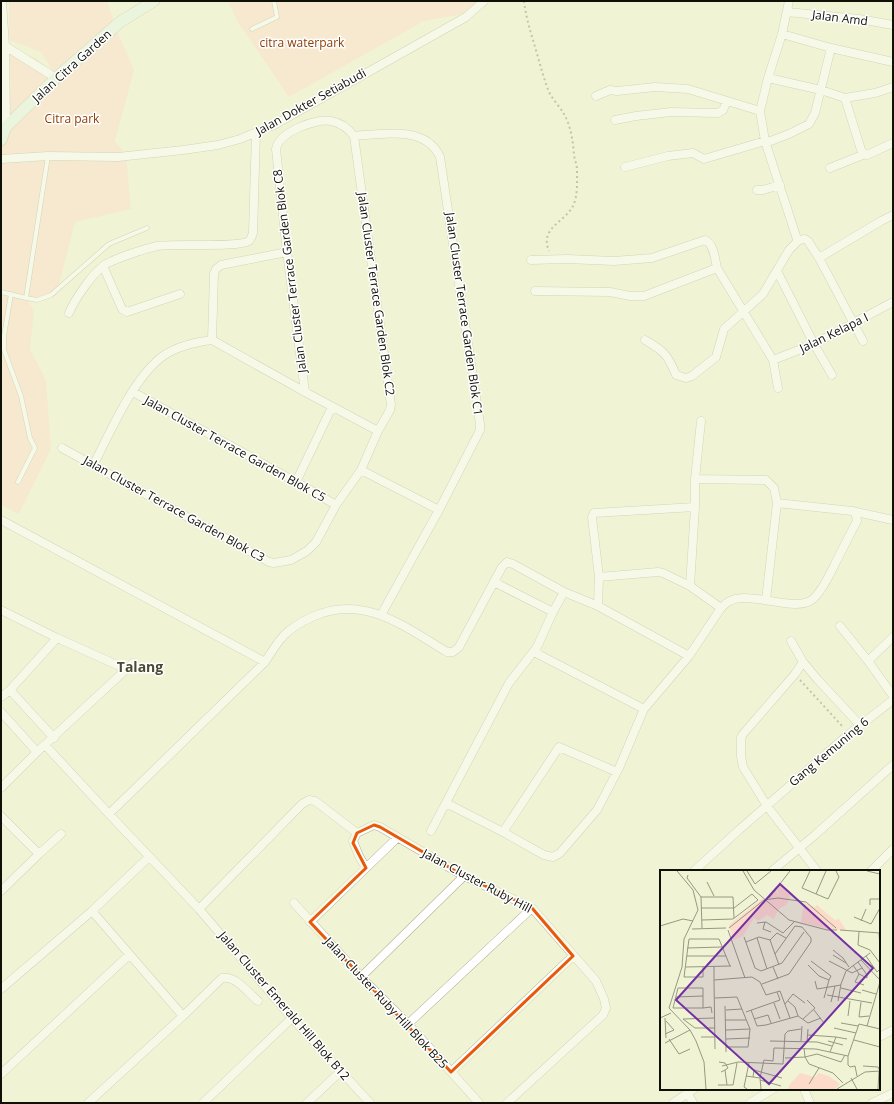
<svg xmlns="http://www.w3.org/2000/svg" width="894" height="1104" font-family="'Open Sans',sans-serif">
<rect width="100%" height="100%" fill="#f0f4d5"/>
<path fill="#fcdbcb" d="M 9,1 L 107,1 L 116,28 L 134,70 L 115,141 L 126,155 L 131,209 L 75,222 L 56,296 L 39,302 L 26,297 L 34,311 L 30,349 L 46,380 L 51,449 L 19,514 L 1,505 L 1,138 L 6,127 L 1,47 L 36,58 L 54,74 L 41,52 L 9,40 Z
M 228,1 L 478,1 L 463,14 L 424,21 L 289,97 L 237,21 Z"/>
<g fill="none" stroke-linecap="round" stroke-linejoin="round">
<g stroke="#adb194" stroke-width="5">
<path id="lane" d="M 252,29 L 277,17 L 274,1
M 1,292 L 26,298 L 48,156
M 11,294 L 4,336 L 4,350 L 21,396 L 30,438 L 35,448 L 18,482
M 26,298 L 37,300 L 51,295 L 109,244 L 147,228"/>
</g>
<g stroke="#adb194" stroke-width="9">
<path id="street" d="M 2,1 L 5,46 L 6,127
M 789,1 L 782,34 L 768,78 L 760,111 L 765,141 L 797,239 L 799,240
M 787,12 L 859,19 L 893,25
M 782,34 L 831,48 L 893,62
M 5,46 L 56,78
M 768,78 L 821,90 L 845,98 L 875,93 L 893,87
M 596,96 L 610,90 L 617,91 L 655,87 L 688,89 L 760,111
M 845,98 L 862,153 L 867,155 L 893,143
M 615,120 L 636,116 L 671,112 L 718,113 L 723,110 L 727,101
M 354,136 C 381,134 426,125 440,157 L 480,424 L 480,430 L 476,438 L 439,510 L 381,615
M 1,159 L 48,156 L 118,157 L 183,150 L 218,145 L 240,139 L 274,125 L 466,17 L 484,1
M 625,167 L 668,156 L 693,153 L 704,159 L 765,141 L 768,142 L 789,134 L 809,124 L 815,113 L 831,48
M 830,168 L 865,154
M 757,190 L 763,190 L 780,185
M 819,258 L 881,221 L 893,215
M 531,260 L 567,259 L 614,261 L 652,258 L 705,240 C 714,244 715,259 717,268 L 644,296 L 630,296 L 610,292 L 535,291
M 103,266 L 122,309 L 127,312 L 180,294
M 717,268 L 773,360 L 778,388
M 777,271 L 814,344 L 832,375
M 69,313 C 75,299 93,272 106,264 C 117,258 144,249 157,246 C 175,243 238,248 249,241 C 251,239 252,236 253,233 L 256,133
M 212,340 L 305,392 L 378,431
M 212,340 L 214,274 L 216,269 L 221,265 L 287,252
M 645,340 C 664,351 668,355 676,375 L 686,378 L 692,376 L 716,357 L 724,329 L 763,294 L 789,250 L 799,240 L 805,239 L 808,241 L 819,258 L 863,341
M 773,360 L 814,344 L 893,302
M 133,392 L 296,482 L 336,505
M 62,448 L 269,562 L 274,563 L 291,560 L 307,551 L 316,542 L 336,505 L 361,470 L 378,431 L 390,410 L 391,405 L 354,136 C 348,128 341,123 331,121 C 316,118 279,132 276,149 L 287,252 L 305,392
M 94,464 C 110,432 134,377 163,356 C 176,347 196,342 212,340
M 361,470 L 439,510
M 695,479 L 766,480 L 774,488 L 777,503 L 766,600
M 296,482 L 332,407
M 777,503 L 852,511 L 893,520
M 1,520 L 265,662
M 690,586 L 695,507 L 695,479 L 701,421
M 598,606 L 599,577 L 592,517 L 594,513 L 695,507
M 721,608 C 723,606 726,603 728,602 C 751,589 795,614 813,599 C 822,591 828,578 833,568 C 841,552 849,536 857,521 L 856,515 L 854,512
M 1,610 L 57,638 L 126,669
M 553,612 L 564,592
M 840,626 L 868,661 L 893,696
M 791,641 L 803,662 L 818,680 L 860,725
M 534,652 L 644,709
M 868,661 L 893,637
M 803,662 L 795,674 L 743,734 L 741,738 L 741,756 L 743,767 L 767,806 L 817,871
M 10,690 L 54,738
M 1,697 L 10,690 L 57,638
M 1,712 L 37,752
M 45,745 L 109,814 L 265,662 C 280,638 286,629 312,617 C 363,593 405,627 447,652 L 453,652 L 459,647 L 502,567 L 507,562 L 513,564 L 564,592 L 598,606 L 689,656
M 1,788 L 37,752 L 133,663
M 446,803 L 503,832 L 544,855 L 553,857 L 560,853 L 597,810 L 619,768 L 644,709 L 689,656 L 721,608 L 690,586 L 663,573 L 658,572 L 599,577
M 109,814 L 199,909 L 292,1018 L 370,1103
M 1,816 L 39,854 L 1,891
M 431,831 L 509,683 L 537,647 L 553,612 L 494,582
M 503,832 L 559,747 L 617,772
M 39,854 L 61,834
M 366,868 L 359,856 L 353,841 L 357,833 L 374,825 L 380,827 L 464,876 L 532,908 L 596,981 L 604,999 L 606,1008 L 603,1015 L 507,1103
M 694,871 L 740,829 L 849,734 L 893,700
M 772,871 L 815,835 L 893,765
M 871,871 L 893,849
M 294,903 L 361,977 L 408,1024 L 479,1103
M 199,909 L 302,804 L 309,800 L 315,801 L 357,833
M 92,911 L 149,857
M 310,922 L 397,838
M 361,977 L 464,876
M 1,989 L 92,911 L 183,1016
M 408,1024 L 532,908
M 879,1037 L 893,1030
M 451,1072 L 573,956
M 1,1074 L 129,955
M 804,1089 L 810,1103
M 688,1094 L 693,1103
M 88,1103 L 183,1016 L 222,978 C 237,976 247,992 258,1001
M 203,1103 L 292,1018
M 307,1103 L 341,1071
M 673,1103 L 694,1089
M 750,1103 L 773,1089
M 872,1103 L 893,1093"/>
</g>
<g stroke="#adb194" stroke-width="12">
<path id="secondary" d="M 1,140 L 6,127 L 56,78 L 120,22 L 154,1"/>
</g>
<path stroke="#8b8d78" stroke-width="2" stroke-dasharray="2 3" stroke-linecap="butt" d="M 524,1 C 526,19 532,36 537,54 C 541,67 544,80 549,92 C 553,100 560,107 564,114 C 571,126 573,142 574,155 C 575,161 577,165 577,170 C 577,181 578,196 573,206 C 565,222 539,228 549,251
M 800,680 L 843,727"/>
<use href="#lane" stroke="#fff" stroke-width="4"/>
<use href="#street" stroke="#fff" stroke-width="8"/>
<use href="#secondary" stroke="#e5f6e6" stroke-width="11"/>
</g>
<path d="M0 0H894V1104H0ZM 374,825 L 380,827 L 464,876 L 532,908 L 573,956 L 451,1072 L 310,922 L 366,868 L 353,843 L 357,833 Z" fill="#f0f4d5" fill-opacity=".55" fill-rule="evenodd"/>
<path fill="none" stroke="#e8590c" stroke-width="3" stroke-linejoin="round" d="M 374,825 L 380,827 L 464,876 L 532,908 L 573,956 L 451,1072 L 310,922 L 366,868 L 353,843 L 357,833 Z"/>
<g text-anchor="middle" stroke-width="3" stroke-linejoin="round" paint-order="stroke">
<g font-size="12" fill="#0f1006" stroke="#fff">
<text transform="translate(840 18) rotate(7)" y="4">Jalan Amd</text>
<text transform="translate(72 66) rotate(-42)" y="4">Jalan Citra Garden</text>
<text transform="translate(311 102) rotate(-29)" y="4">Jalan Dokter Setiabudi</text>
<text transform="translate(290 271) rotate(-97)" y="4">Jalan Cluster Terrace Garden Blok C8</text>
<text transform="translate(376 294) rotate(82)" y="4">Jalan Cluster Terrace Garden Blok C2</text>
<text transform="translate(464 314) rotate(82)" y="4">Jalan Cluster Terrace Garden Blok C1</text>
<text transform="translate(834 333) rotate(-26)" y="4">Jalan Kelapa I</text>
<text transform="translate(235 449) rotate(29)" y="4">Jalan Cluster Terrace Garden Blok C5</text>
<text transform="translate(174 509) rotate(29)" y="4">Jalan Cluster Terrace Garden Blok C3</text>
<text transform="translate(829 752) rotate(-40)" y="4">Gang Kemuning 6</text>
<text transform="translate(477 881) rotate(28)" y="4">Jalan Cluster Ruby Hill</text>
<text transform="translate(386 1003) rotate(47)" y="4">Jalan Cluster Ruby Hill Blok B25</text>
<text transform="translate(284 1006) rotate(49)" y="4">Jalan Cluster Emerald Hill Blok B12</text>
</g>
<g font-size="12" fill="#8c3c07" stroke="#fff">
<text x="302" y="47">citra waterpark</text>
<text x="72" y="123">Citra park</text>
</g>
<g font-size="14" font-weight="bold" fill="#494b32" stroke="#fff">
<text x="140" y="672">Talang</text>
</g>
</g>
<g transform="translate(660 870)">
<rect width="220" height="220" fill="#f0f4d5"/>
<path d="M 121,15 L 131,24 L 127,34 L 118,40 L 114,49 L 107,45 L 98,51 L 94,48 L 83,66 L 73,70 L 69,55 L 102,29 L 108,28 L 115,19 L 119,26 L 117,19 ZM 144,33 L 155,37 L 157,35 L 175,50 L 179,49 L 186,60 L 167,59 L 141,52 ZM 140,203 L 155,207 L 159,203 L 169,206 L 180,214 L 175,219 L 128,219 L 130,214 Z" fill="#fcdbcb"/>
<path fill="none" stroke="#969982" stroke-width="1" d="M 17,1 L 33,20 L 38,40 L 24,69 L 22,97 L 9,138 L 30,160 L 36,171 L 44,192 L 46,219M 83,1 L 94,20 L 129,50 L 167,60 L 177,60M 87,1 L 95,14 L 111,1M 150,1 L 142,18 L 168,29 L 179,7 L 176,1M 207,1 L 220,4M 28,5 L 27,8 L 41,27 L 42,58M 47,12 L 54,26M 156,24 L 166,1M 41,27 L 73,27 L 74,48M 109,28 L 130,1M 210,35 L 210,29 L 220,29M 41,38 L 74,38 L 92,24 L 98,30 L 73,49 L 42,50M 194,47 L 211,54 L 220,38M 201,51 L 206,39M 105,52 L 103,59 L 111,62M 97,53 L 106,52 L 123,63 L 134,52M 0,56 L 23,49 L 33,51M 69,58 L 104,30 L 118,28 L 146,32 L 176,58M 32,59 L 66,58M 68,60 L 85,108M 180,60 L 220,63M 199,62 L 198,75 L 210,80 L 220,93M 219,63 L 220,78M 84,67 L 95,98 L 101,101 L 122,93 L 144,62M 97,68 L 107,99M 110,70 L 119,95M 110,70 L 117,63 L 126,68M 86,72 L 99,67 L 110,70M 27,78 L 62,77M 173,80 L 183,88 L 189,97M 173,85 L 186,93M 27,86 L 66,86M 206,86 L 217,102 L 220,99M 201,90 L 220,110M 169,91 L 192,103 L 202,98M 148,95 L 159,106 L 169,110 L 171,106 L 151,91M 193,95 L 199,104 L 207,108 L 207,105 L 198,92M 54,96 L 54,110 L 92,107 L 100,112 L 106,125 L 120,121 L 130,148M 26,97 L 71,96M 43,97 L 43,107 L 24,107 L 29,69 L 59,69 L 70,96M 113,97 L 118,109M 199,104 L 195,112 L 204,115M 54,110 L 55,179M 155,111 L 157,119 L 181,115M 102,114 L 129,104 L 151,72 L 151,68 L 142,57 L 135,56 L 115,84M 181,118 L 201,123M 202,120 L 216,124M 167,125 L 212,133M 16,127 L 43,126M 55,128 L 77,127 L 90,159 L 88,177 L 66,177M 164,128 L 169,110M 178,131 L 181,114 L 186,101 L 210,83M 171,132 L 175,116M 201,132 L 199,147 L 209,146M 114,133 L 120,149M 125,134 L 133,124 L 145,133M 65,136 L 66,182M 43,138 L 43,118 L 18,118 L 13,138 L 43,138 L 51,137 L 52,143M 66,140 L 82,139M 91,140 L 97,156 L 106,155 L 138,146 L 135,137 L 128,131M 154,140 L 164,153M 86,142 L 120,130 L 117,122M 138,146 L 148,153 L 161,148M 188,146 L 190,131M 0,148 L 11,143M 5,148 L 6,168M 23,149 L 35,158 L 55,158M 23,149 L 54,148M 94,149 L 108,145 L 111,153M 143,149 L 155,138 L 147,130M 65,150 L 86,150M 181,153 L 198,156M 207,156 L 220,112M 174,158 L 196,163M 66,160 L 90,159M 5,164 L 14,160 L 6,151M 148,165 L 176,167M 41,167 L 55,167M 9,169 L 19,184 L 30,179M 66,169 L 90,168M 194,170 L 220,177M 110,171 L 157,172 L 172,176M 141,171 L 142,156M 168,171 L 183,175M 147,172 L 148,159M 5,173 L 30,160M 144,178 L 145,187 L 157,184 L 181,192 L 185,185M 170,182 L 176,167 L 187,169M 188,186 L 188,195 L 190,197 L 195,196 L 197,206M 125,188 L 145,187 L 149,194 L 173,203 L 183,213M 59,192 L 65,193 L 68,198 L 65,200M 62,196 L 78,192 L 123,194 L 125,164 L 128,161 L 141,159M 203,196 L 218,197 L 220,201M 61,202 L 65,200 L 67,215M 86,206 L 100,208M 93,207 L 94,200 L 122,208M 191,208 L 197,219M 100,210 L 121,216M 149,214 L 159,198M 58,215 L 73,215 L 77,193M 87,219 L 84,217 L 89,193M 101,219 L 100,208 L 104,190 L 113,191 L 114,178 L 156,179 L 188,186 L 199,154 L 220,159M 177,219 L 205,202 L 220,201M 218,219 L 219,201"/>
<path fill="#7330a4" fill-opacity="0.15" stroke="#7330a4" stroke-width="2" d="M 120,14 L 213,98 L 109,214 L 16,130 Z"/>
<rect width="220" height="220" fill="none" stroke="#0f1006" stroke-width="2"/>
</g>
<rect width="894" height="1104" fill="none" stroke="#0f1006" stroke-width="4"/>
</svg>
